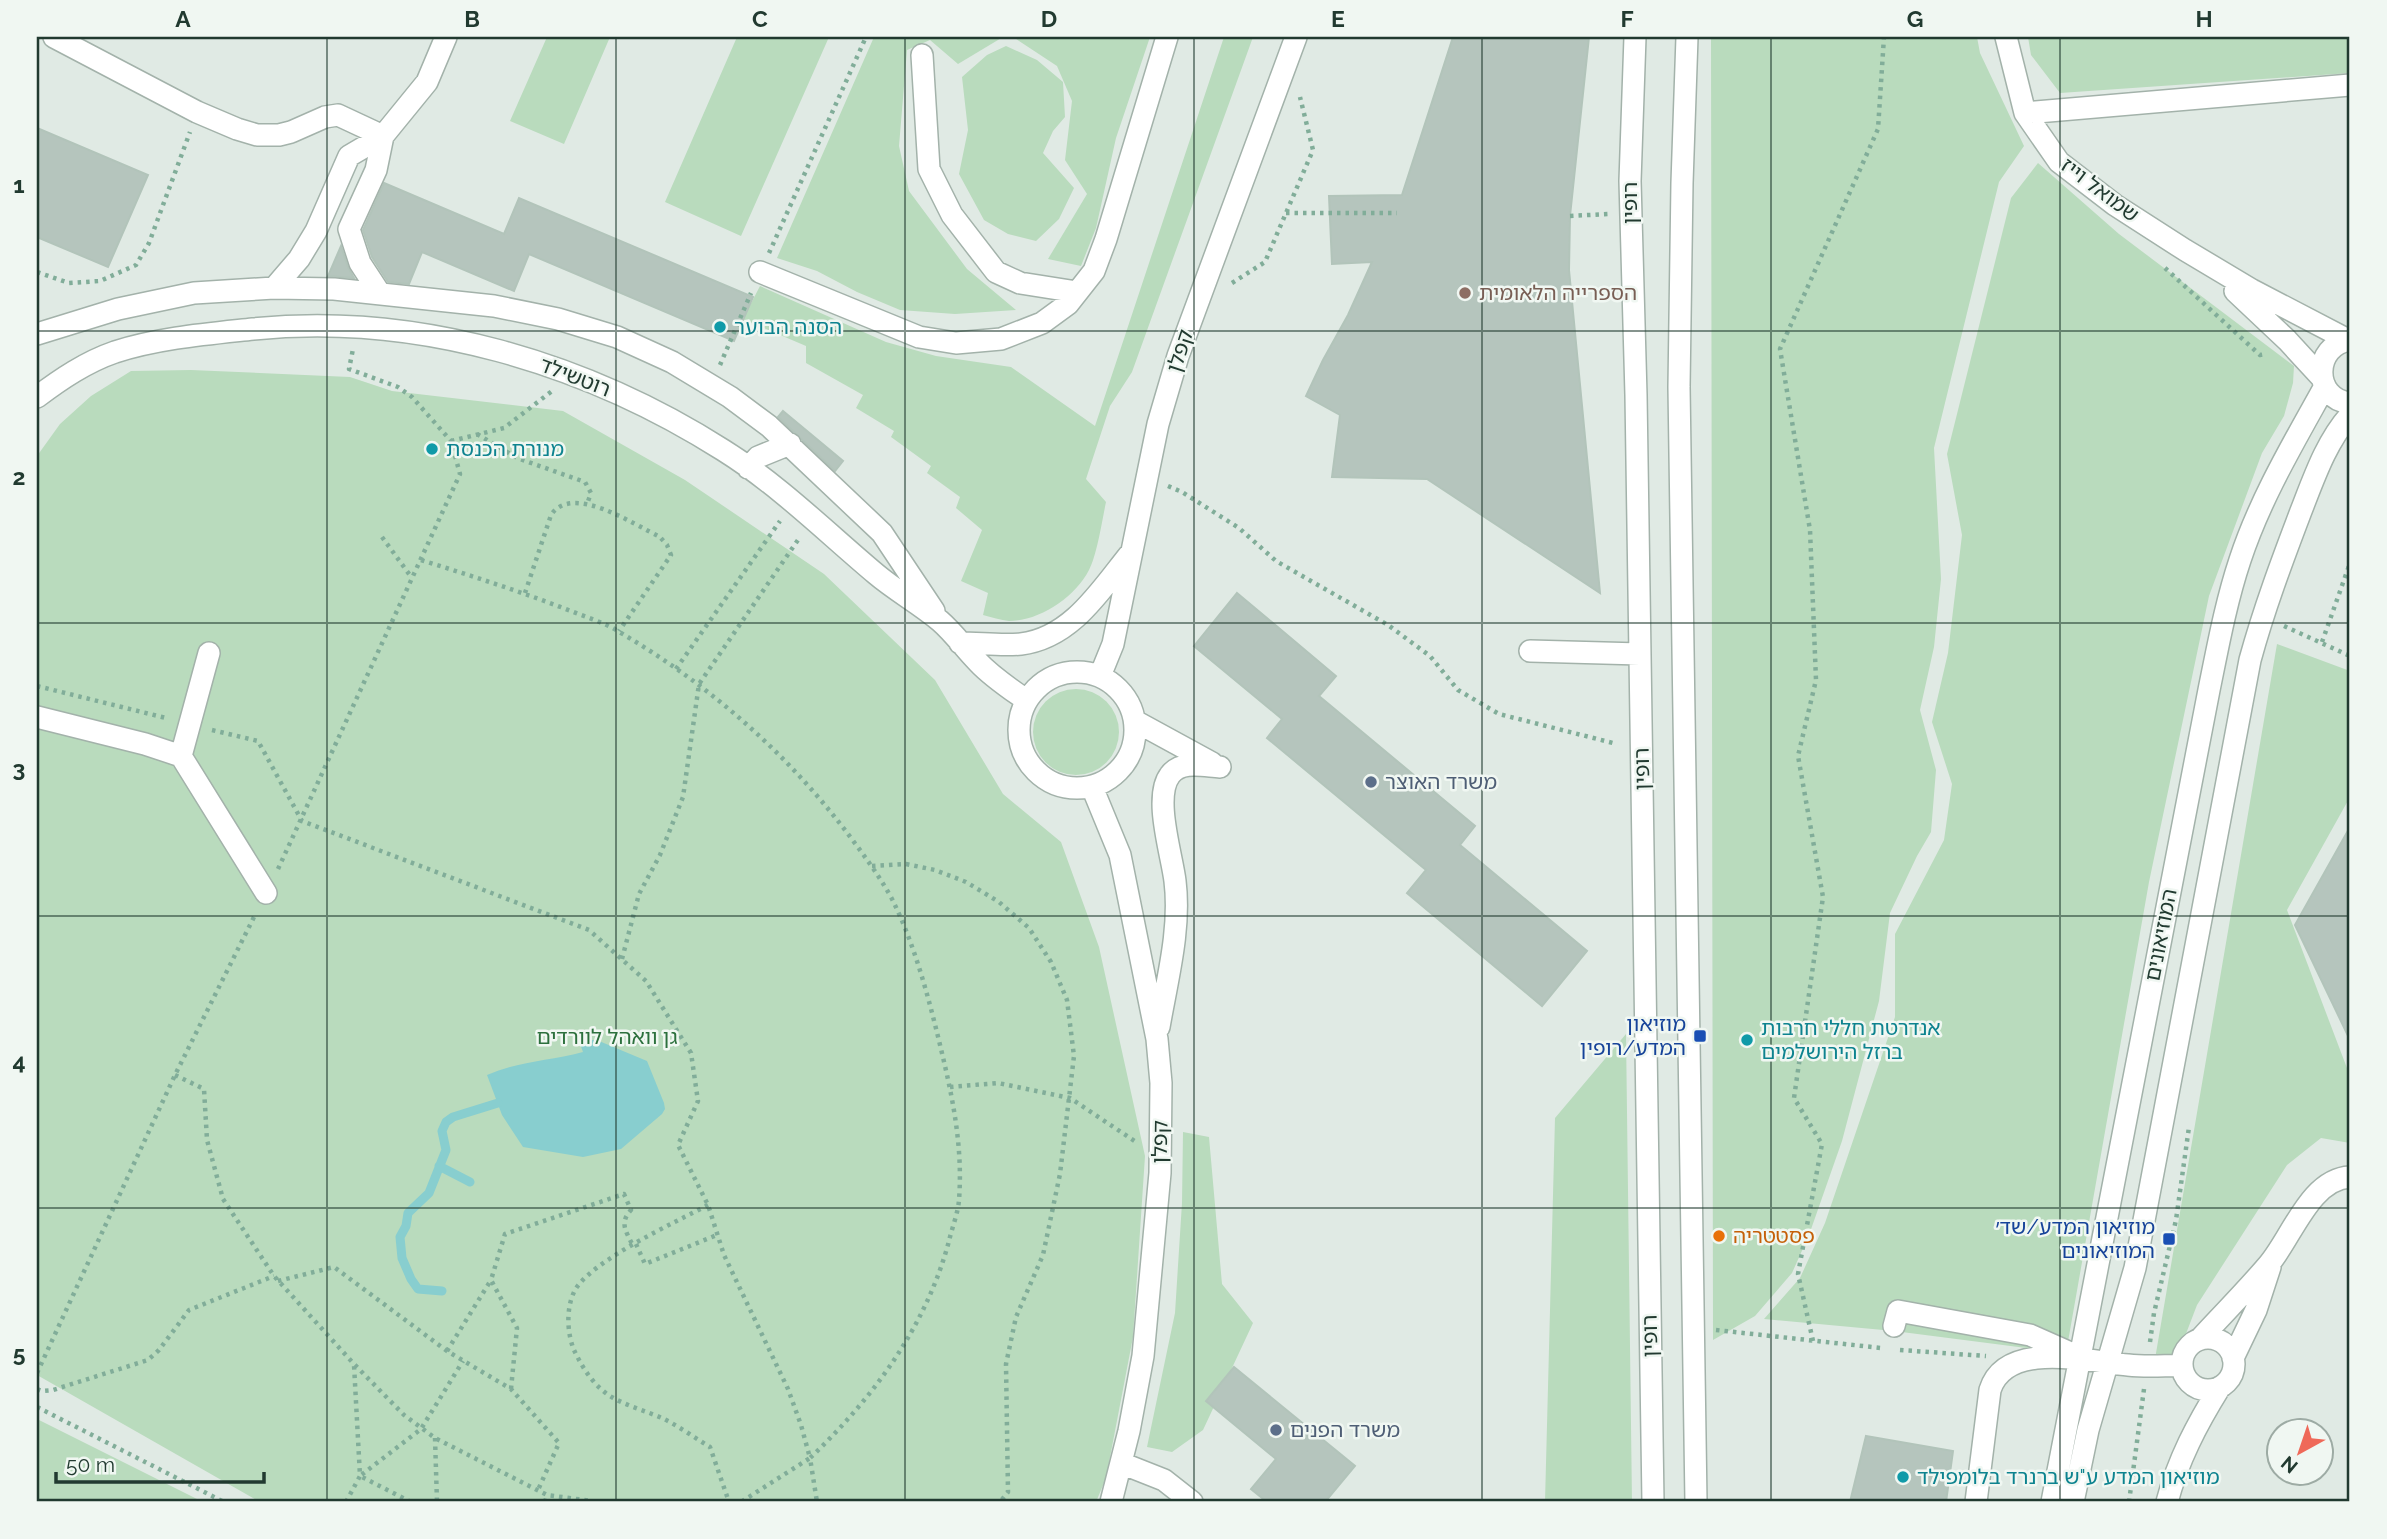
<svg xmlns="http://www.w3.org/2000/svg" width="2387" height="1539" font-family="Raleway,'Noto Sans Hebrew',sans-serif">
<rect width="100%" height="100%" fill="#e0eae4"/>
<path fill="#b9dbbd" d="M 547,37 L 610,37 L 564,144 L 510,121 Z
M 737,37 L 829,37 L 741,236 L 665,202 Z
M 874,37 L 1003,37 L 958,64 L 930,40 L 907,50 L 899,146 L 909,191 L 967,269 L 1016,310 L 955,314 L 900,310 L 857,292 L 817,271 L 777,258 Z
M 1013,37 L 1150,37 L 1116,138 L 1096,228 L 1081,266 L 1048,259 L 1087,194 L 1065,160 L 1072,101 L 1057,66 Z
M 1224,37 L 1253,37 L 1132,372 L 1110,406 L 1086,479 L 1106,502 C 1102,521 1097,555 1089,570 C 1075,597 1040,621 1009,621 C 1001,620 991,617 983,615 L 988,593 L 961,581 L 982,530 L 956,508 L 960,497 L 927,473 L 931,466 L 891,437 L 894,431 L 856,408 L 863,395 L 806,363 L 806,346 L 743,319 L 760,286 L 886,342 L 936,356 L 1011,367 L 1095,426 Z
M 1711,37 L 1977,37 L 1980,53 L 2024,146 L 1999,182 L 1934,448 L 1941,579 L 1934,647 L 1920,710 L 1936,770 L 1931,832 L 1917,856 L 1890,913 L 1879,1001 L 1842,1141 L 1809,1235 L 1792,1273 L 1755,1316 L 1713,1340 Z
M 2028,37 L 2350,37 L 2350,73 L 2060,93 L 2031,55 Z
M 1006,46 L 1037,60 L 1063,82 L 1065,117 L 1053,131 L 1043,153 L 1074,188 L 1059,219 L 1036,241 L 1008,234 L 984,220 L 959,174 L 968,130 L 962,77 L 987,55 Z
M 2038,163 L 2119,234 L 2294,366 L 2293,383 L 2284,416 L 2262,453 L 2209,596 L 2149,882 L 2066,1353 L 1894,1331 L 1764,1319 L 1800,1278 L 1825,1223 L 1895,1017 L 1895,934 L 1944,840 L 1952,784 L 1932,722 L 1948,653 L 1962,535 L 1947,454 L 2011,198 Z
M 191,370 L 350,377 L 392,391 L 563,411 L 685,480 L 824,574 L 935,680 L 1003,794 L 1061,842 L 1099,947 L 1145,1156 L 1133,1337 L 1106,1478 L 1096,1502 L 260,1502 L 37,1375 L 37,456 L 60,424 L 91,396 L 131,371 Z
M 2277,644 L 2350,671 L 2350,797 L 2287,910 L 2350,1076 L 2350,1143 L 2321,1138 L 2287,1165 L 2197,1305 L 2174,1365 L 2155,1359 Z
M1033 732a43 43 0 1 1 86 0a43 43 0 1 1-86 0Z
M 1626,1034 L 1632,1502 L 1545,1502 L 1555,1118 Z
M 1183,1132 L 1209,1137 L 1222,1284 L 1253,1323 L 1203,1430 L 1172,1452 L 1147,1447 L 1175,1313 L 1182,1203 Z
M 37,1419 L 203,1502 L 37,1502 Z"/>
<path fill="#88cecf" d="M 586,1039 L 599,1041 L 647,1061 L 664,1103 L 665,1109 L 662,1114 L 621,1149 L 583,1157 L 523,1147 L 502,1115 L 487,1075 C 519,1061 549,1061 583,1052 L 579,1041 Z"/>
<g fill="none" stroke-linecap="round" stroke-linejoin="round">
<path stroke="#88cecf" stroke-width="9" d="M 439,1166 L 470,1182
M 442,1291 L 418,1289 L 411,1279 L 402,1258 L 400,1237 L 406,1226 L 408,1213 L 429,1193 L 446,1150 L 442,1131 L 446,1122 L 453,1117 L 498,1103"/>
</g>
<path fill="#b5c5bd" stroke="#b2c4ba" stroke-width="2" d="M 1453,37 L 1589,37 L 1570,216 L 1569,270 L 1600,593 L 1427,479 L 1332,477 L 1340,415 L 1306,396 L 1323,360 L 1348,315 L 1372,262 L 1332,264 L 1329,196 L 1402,195 Z
M 37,128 L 148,175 L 108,267 L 37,237 Z
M 384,183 L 504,234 L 519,198 L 753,297 L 734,341 L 529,254 L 514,291 L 422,252 L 409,284 L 388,282 L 372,257 L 363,230 Z
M 341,246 L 348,267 L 354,278 L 328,276 Z
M 783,411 L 843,461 L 835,471 L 778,417 Z
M 1237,593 L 1336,676 L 1319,696 L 1475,826 L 1460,845 L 1587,951 L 1542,1006 L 1407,893 L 1426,870 L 1267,738 L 1282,719 L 1194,646 Z
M 2350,827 L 2350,1040 L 2295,925 Z
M 1234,1367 L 1355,1466 L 1325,1502 L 1267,1502 L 1251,1489 L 1276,1459 L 1206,1401 Z
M 1866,1436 L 1953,1451 L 1946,1502 L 1850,1502 Z"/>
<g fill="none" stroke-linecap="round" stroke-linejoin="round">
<g stroke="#a3b2aa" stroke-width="24">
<path id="minor" d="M 54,37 L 197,112 L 237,129 L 257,135 L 279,135 L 291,132 L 325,117 L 338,115 L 383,136
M 1635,37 L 1630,181 L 1636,395 L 1653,1502
M 1687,37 L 1682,183 L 1679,387 L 1696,1502
M 2006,37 L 2025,113 L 2059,162 L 2115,205 L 2185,250 L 2252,290 L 2348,340
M 922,55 L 929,169 L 952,215 L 996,272 L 1020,283 L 1077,292
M 2025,113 L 2350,85
M 760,272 L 919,337 L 956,343 L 1001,339 L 1042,323 L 1068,304 L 1094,271 L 1106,239 L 1167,37
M 274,288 L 299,259 L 316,231 L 349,156 L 383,136 L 427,82 L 446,37
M 2235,291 L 2287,340 L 2321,377
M 379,292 L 360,263 L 349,229 L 376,170 L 383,136
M 37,334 L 118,309 L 194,293 L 274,288 L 334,289 L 494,306 L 558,319 L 617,337 L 672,362 L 730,397 L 769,426 L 882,533 L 934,611
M 2350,340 C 2313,345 2312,399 2350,403
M 37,397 C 61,379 86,362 115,352 C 159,338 207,334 253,329 C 417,312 586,363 723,450 C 779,485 826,532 876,574 C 896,591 920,604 940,621 C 954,633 965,649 978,662 C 992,677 1009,688 1026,700
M 748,468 L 758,457 L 790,444
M 960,643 C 980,643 1002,646 1021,644 C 1071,638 1100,591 1129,555
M 1530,651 L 1640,654
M1019 730a58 58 0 1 1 116 0a58 58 0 1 1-116 0Z
M 1100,676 L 1113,644 L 1158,424 L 1178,356 L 1296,37
M 37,717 L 145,744 L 181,756 L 266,893
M 1135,721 L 1212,763
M 181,756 L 209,653
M 1092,787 L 1120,855 L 1157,1039 L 1161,1083 L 1160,1173 L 1143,1356 L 1129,1431 L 1111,1502
M 1159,1027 C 1167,980 1181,929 1175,881 C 1172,855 1153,797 1170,775 C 1181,760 1203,766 1220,767
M 1894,1326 L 1898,1311 L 2030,1335 L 2075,1355
M2182 1364a26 26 0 1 1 52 0a26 26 0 1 1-52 0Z
M 2200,1339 C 2223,1314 2247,1290 2269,1264 C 2292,1237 2310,1179 2350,1177
M 2233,1358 L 2256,1310 L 2270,1267
M 1121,1463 L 1164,1480 L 1192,1502
M 1976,1502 L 1990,1390 C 2006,1339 2090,1362 2128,1365 C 2146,1367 2164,1366 2182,1365
M 2052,1502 L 2209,690 C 2218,646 2226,602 2240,560 C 2260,499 2294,442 2325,386
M 2073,1502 L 2088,1430 L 2135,1268 L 2250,660 C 2264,609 2282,561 2301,511 C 2314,478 2326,442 2350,415
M 2167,1502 C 2178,1460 2197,1424 2220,1387"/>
</g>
<path stroke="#81ad99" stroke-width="4.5" stroke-dasharray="3.5 5" stroke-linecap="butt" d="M 1286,213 L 1397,213
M 1570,216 L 1608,214
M 769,253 L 866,37
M 2165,268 L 2260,355 L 2266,354
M 37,272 L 69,283 L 100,281 L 136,265 L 149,243 L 190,132
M 1232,283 L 1265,262 L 1313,150 L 1300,97
M 720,365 L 751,293
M 477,434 L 517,458 L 585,482 L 591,493 L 587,504
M 451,441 L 504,428 L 552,391
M 1168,486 L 1182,492 L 1239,528 L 1276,561 L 1388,625 L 1430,656 L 1458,690 L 1499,714 L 1617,744
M 382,537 L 412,578
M 421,560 C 472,576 522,592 571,611 C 588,618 606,623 621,633 C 711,686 789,755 851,838 C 866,858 880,877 892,899 C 915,945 929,999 941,1049 C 953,1099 963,1148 959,1200 C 958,1213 952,1228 949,1241 C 926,1327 873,1398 810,1458 L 817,1502
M 525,593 L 551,515 C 572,483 633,524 660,537 L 667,545 L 671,555 L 619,631
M 2284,626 L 2350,656
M 2322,642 L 2350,563
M 676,669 L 780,521
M 37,686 L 166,718
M 212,730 L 258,741 L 302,821 L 589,930 L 646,981 L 691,1053 L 698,1101 L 678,1145 L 708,1205 L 724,1255 L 788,1389 L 801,1425 L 810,1458 L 741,1502
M 872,866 L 906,864 L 935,870 L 966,882 L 999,902 L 1029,928 L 1051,962 L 1067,1000 L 1074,1056 L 1060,1174 L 1043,1255 L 1016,1317 L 1006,1364 L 1008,1492 L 1000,1502
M 278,869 L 460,474 L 451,441 L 412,397 L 398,387 L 349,369 L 353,349
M 622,959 L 639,894 L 660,855 L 683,797 L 699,684 L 800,537
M 175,1075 L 204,1089 L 207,1140 L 223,1199 L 274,1276 L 354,1364 L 404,1415 L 435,1438 L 547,1495 L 599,1502
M 950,1087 L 998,1083 L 1070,1098 L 1136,1142
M 708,1205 C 676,1222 588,1262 574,1292 C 566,1309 567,1333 574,1350 C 582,1367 593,1385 610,1396 C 626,1406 647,1411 664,1419 C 680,1427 695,1438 710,1447 L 729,1502
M 636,1244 L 645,1264 L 717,1235
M 278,1281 L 334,1267 L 447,1351 L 511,1389 L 559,1443 L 538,1490
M 1716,1330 L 1881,1348
M 1813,1341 L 1798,1274 L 1822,1144 L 1794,1098 L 1823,897 L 1798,756 L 1816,680 L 1810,530 L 1780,349 L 1878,129 L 1884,37
M 2150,1342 L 2154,1313 L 2176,1220 L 2189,1127
M 1900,1350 L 1986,1356
M 447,1351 L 491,1280
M 37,1373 L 175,1075 L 255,915
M 37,1389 L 42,1391 L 53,1390 L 148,1360 L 159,1350 L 189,1310 L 274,1276
M 511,1389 L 517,1328 L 491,1280 L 505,1234 L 624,1194 L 631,1210 C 619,1223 626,1231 633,1246
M 37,1407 L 224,1502
M 435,1438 L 437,1502
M 346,1502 L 360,1476 L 354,1365
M 411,1502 L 360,1476 L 421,1429 L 463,1361
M 545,1502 L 547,1495
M 2129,1502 L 2144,1389"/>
<use href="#minor" stroke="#fff" stroke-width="21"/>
</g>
<path fill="none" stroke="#213a30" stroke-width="2" stroke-opacity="0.55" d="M 327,37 L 327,1502M 616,37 L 616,1502M 905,37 L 905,1502M 1194,37 L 1194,1502M 1482,37 L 1482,1502M 1771,37 L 1771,1502M 2060,37 L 2060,1502M 37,331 L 2350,331M 37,623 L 2350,623M 37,916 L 2350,916M 37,1208 L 2350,1208"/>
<circle fill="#8d6e63" stroke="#f0f7f2" stroke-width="2.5" cx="1465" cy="293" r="7"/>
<g fill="#0f9aa8" stroke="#f0f7f2" stroke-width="2.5">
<circle cx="720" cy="327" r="7"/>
<circle cx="432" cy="449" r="7"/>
<circle cx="1747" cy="1040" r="7"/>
<circle cx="1903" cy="1477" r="7"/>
</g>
<g fill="#5c6f8a" stroke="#f0f7f2" stroke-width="2.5">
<circle cx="1371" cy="782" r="7"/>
<circle cx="1276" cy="1430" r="7"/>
</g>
<g fill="#1a4fb4" stroke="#f0f7f2" stroke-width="2.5">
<rect x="1693" y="1029" width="14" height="14" rx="3.5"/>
<rect x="2162" y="1232" width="14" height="14" rx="3.5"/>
</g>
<circle fill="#e8710a" stroke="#f0f7f2" stroke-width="2.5" cx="1719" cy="1236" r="7"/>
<g text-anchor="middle" stroke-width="5" stroke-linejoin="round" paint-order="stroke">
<g font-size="21" fill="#213a30" stroke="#f0f7f2">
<text transform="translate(2100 190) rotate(37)" y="7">שמואל וייז</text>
<text transform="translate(1630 203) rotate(-90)" y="7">רופין</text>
<text transform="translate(1180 351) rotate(-72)" y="7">קפלן</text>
<text transform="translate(575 377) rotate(21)" y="7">רוטשילד</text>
<text transform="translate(1642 769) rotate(-91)" y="7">רופין</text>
<text transform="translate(2161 935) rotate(-79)" y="7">המוזיאונים</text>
<text transform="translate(1160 1142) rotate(-89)" y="7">קפלן</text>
<text transform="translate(1650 1336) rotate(-91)" y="7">רופין</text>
</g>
<g font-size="21" fill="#785e54" stroke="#f0f7f2" text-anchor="start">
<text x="1479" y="300">הספרייה הלאומית</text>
</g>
<g font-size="21" fill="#0d838f" stroke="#f0f7f2" text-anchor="start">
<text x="734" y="334">הסנה הבוער</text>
<text x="446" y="456">מנורת הכנסת</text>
<text x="1761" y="1035">אנדרטת חללי חרבות<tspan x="1761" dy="24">ברזל הירושלמים</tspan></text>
<text x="1917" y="1484">מוזיאון המדע ע"ש ברנרד בלומפילד</text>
</g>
<g font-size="21" fill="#4e5e75" stroke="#f0f7f2" text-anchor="start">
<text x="1385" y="789">משרד האוצר</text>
<text x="1290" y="1437">משרד הפנים</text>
</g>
<g font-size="21" fill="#164399" stroke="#f0f7f2" text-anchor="end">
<text x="1686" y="1031">מוזיאון<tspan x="1686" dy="24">המדע/רופין</tspan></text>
<text x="2155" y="1234">מוזיאון המדע/שד׳<tspan x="2155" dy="24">המוזיאונים</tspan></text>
</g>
<g font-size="21" fill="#2c703d" stroke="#f0f7f2">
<text x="607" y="1044">גן וואהל לוורדים</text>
</g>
<g font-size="21" fill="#c56008" stroke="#f0f7f2" text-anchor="start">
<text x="1733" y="1243">פסטטריה</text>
</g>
</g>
<rect width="2387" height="1539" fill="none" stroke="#f0f7f2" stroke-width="77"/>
<g transform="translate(2300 1452) rotate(220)"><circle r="33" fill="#f0f7f2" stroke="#9daba4" stroke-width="2"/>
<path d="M0-5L12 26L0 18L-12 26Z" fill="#ef6959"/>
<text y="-10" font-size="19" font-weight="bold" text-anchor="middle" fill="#213a30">N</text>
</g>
<path d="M56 1472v10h208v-10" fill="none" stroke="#213a30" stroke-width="3.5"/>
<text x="66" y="1472" font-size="21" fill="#213a30" stroke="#f0f7f2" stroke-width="5" paint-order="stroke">50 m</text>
<rect x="38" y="38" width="2310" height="1462" fill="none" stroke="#213a30" stroke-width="2.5"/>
<g font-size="23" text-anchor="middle" font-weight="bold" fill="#213a30">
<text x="183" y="27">A</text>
<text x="472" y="27">B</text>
<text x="760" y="27">C</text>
<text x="1049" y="27">D</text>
<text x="1338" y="27">E</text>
<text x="1627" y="27">F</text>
<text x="1915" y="27">G</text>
<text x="2204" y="27">H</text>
<text x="19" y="193">1</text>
<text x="19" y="485">2</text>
<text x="19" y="777">3</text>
<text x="19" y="1070">4</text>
<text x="19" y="1362">5</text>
</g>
</svg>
